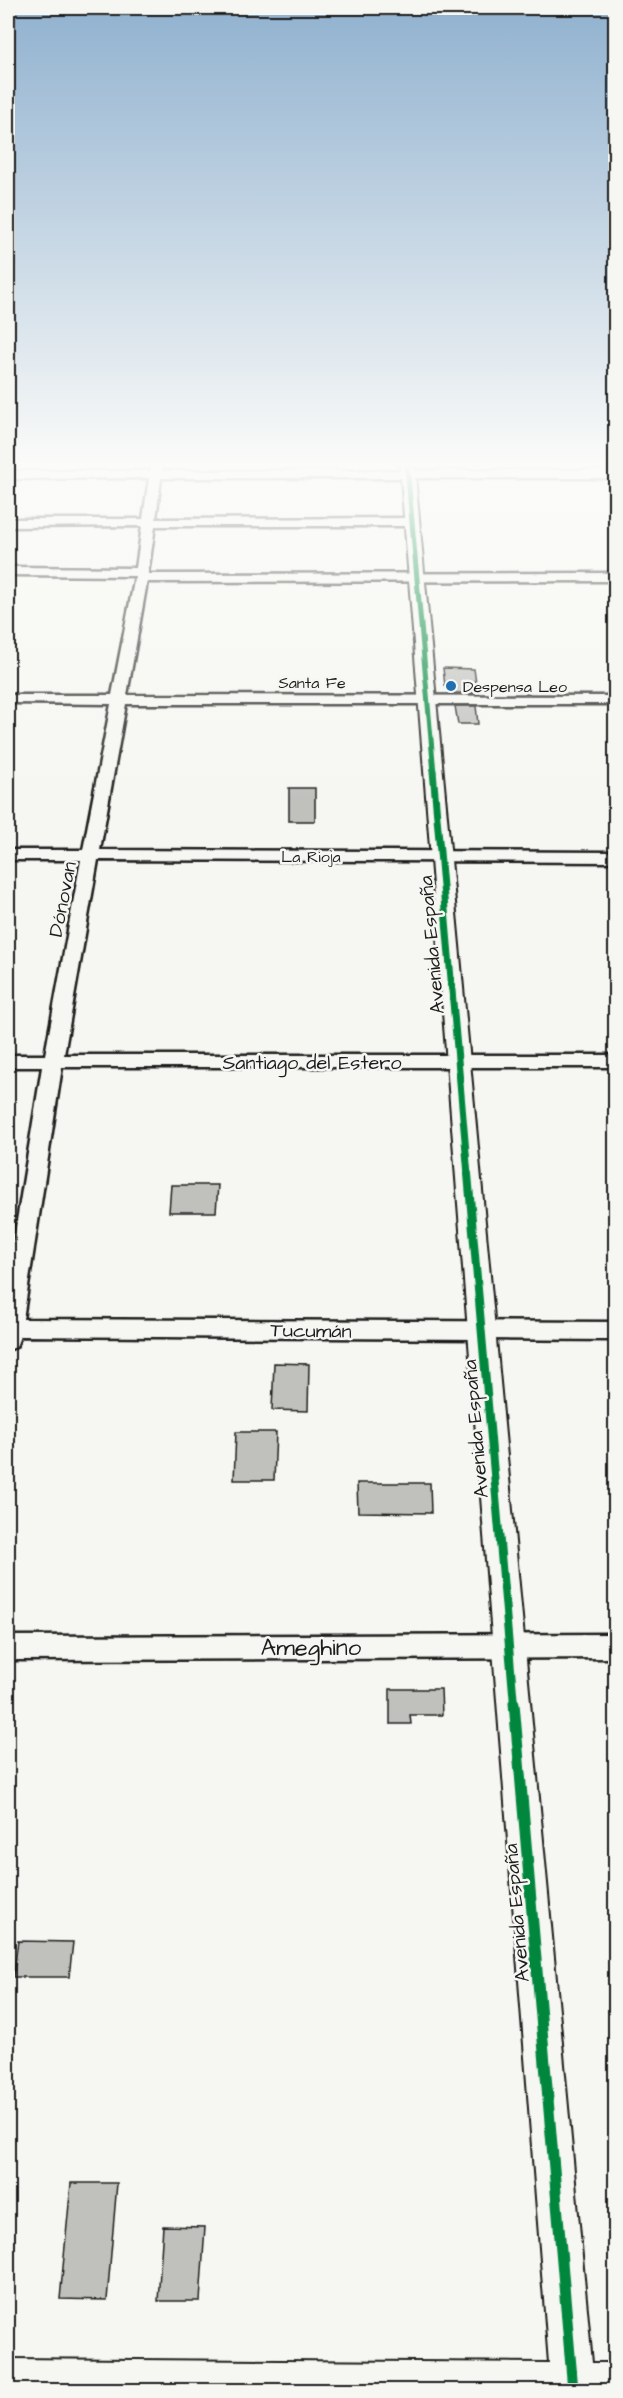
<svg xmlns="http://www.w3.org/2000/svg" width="623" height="2398" font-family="'Architects Daughter',sans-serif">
<rect width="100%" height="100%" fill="#f6f6f2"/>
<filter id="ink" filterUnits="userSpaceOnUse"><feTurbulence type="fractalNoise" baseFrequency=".0167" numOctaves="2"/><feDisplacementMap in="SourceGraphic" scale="12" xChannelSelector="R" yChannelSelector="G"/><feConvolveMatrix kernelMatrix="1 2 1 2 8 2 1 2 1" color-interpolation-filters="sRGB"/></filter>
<g filter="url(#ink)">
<path fill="#c0c0bd" stroke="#1c1c1c" stroke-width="1.5" d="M 443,668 L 474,669 L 477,690 L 473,690 L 474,693 L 454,693 L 453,690 L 445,686 Z
M 455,706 L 476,706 L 478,724 L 458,724 Z
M 289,788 L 315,788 L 315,821 L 289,821 Z
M 171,1185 L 218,1185 L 216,1212 L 169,1212 Z
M 274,1363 L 309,1364 L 308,1411 L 272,1410 Z
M 236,1432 L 276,1432 L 274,1480 L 234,1480 Z
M 357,1483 L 430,1483 L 431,1513 L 358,1512 Z
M 390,1689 L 441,1689 L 442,1715 L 410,1715 L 411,1724 L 390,1724 Z
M 18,1941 L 73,1942 L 69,1977 L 13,1977 Z
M 71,2183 L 117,2183 L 107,2300 L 60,2299 Z
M 163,2226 L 205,2227 L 200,2301 L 158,2301 Z"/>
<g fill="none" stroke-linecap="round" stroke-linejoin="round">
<g stroke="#1c1c1c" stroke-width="5">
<path id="minor" d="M 151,465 L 163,465 L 162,471 L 616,470 L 616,478 L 161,478 L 156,519 L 412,518 L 418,522 L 412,526 L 155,526 L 148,574 L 616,573 L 616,581 L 147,582 L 127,695 L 616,696 L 616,704 L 126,704 L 100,850 L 616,852 L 616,862 L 98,860 L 64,1055 L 616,1055 L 616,1067 L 62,1067 L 23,1319 L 616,1322 L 616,1340 L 20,1336 L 16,1347 L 8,1350 L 8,1276 L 42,1067 L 8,1067 L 8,1055 L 45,1055 L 81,860 L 8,860 L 8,850 L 83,850 L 111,704 L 8,703 L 8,695 L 112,695 L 135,576 L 8,575 L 8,567 L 136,568 L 142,526 L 8,527 L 8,519 L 143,519 L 149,478 L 8,479 L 8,471 L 150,471 Z
M 616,1634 L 616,1658 L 8,1660 L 8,1636 Z"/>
</g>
<g stroke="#1c1c1c" stroke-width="4">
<path id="tertiary" d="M 400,465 L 414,465 L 592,2363 L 616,2363 L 616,2390 L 8,2390 L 8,2359 L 549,2363 Z"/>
</g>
<use href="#minor" fill="#f6f6f2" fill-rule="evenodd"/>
<use href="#tertiary" fill="#f6f6f2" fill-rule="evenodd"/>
<g stroke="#f6f6f2" stroke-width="8">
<path id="cycleway-far3" d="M 407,465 L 434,773"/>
</g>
<g stroke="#f6f6f2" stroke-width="10">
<path id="cycleway-far2" d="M 433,771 L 468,1175"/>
</g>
<g stroke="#f6f6f2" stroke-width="12">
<path id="cycleway-far1" d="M 468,1174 L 514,1704"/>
</g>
<g stroke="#f6f6f2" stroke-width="15">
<path id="cycleway" d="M 514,1703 L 573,2390"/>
</g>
<use href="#cycleway-far3" stroke="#00873e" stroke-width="5"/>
<use href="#cycleway-far2" stroke="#00873e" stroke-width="7"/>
<use href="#cycleway-far1" stroke="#00873e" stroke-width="8"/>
<use href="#cycleway" stroke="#00873e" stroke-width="11"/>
</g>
</g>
<linearGradient id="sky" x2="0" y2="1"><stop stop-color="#90b1cf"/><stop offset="0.58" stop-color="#fbfbf9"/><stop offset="1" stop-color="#fbfbf9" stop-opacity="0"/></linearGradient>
<rect width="623" height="801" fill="url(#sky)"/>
<circle fill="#1f6fb2" stroke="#f6f6f2" stroke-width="2" cx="451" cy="686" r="6"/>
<g text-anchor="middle" stroke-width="5" stroke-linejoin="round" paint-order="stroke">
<g font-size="16" fill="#1c1c1c" stroke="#f6f6f2">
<text x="312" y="688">Santa Fe</text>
<text x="311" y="862">La Rioja</text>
</g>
<g font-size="16" fill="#1c1c1c" stroke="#f6f6f2" text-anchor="start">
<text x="463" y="692">Despensa Leo</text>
</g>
<g font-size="20" fill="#1c1c1c" stroke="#f6f6f2">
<text transform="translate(62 899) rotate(-79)" y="7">Dónovan</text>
<text transform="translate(431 945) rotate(-95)" y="7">Avenida España</text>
<text x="312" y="1069">Santiago del Estero</text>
<text transform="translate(311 1330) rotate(1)" y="7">Tucumán</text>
<text transform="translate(475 1429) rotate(-95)" y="7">Avenida España</text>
<text transform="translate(516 1913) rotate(-95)" y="7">Avenida España</text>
</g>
<g font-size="24" fill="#1c1c1c" stroke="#f6f6f2">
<text x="311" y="1655">Ameghino</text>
</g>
</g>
<rect width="623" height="2398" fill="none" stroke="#f6f6f2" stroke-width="30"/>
<rect x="15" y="15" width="593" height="2368" fill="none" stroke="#1c1c1c" stroke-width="2" filter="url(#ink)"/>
</svg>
